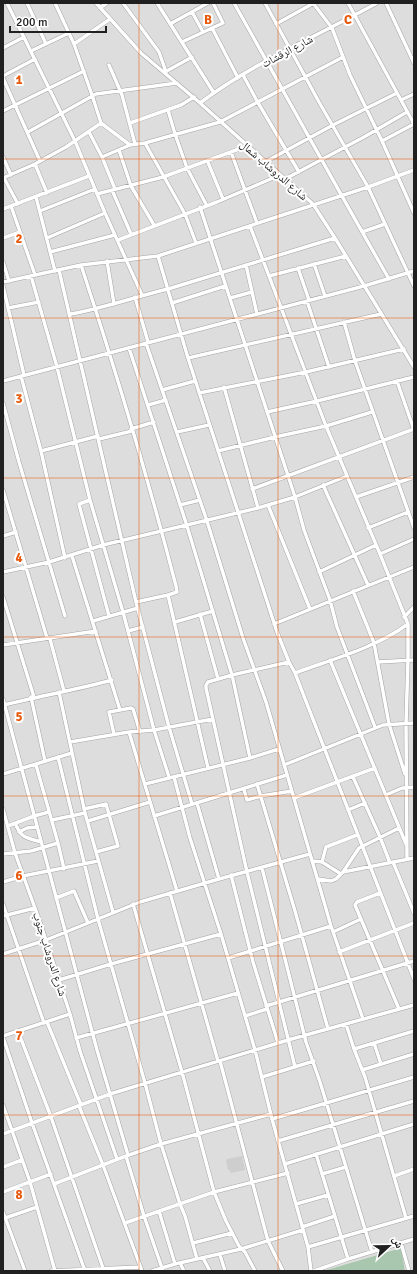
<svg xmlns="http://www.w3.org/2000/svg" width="417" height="1274" font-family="Signika,'Noto Naskh Arabic',sans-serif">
<rect width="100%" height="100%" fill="#f0ede7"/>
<path fill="#dedddd" d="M 3,3 L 414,3 L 414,1271 L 405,1271 L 400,1248 L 323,1271 L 3,1271 Z"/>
<path fill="#cecece" d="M 242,1156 L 245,1170 L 230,1173 L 230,1170 L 228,1170 L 226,1160 L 227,1159 Z"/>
<path fill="#a9c7af" d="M 401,1248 L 405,1271 L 323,1271 Z"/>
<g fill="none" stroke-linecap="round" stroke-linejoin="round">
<g stroke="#a4a4a4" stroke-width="4.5">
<path id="minor" d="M 7,3 L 75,141 L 105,213 L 142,295
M 27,3 L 46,44
M 55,3 L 74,44 L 92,95 L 101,123 L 130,145
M 96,3 L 141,53 L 200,103 L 313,204 L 335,238 L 414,367
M 123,3 L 159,52 L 166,72
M 157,3 L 214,93
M 234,3 C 286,95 336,187 389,279
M 265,3 L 319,102 L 368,187 L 414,286
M 313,3 L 332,28 L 350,75 L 382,141 L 414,213
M 348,3 L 414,124
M 386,3 L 414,63
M 100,8 L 107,3
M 192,12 L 203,32
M 170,24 L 208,3
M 276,24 L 314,3
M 212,28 L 238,78
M 182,42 L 223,23 L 213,3
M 74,44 L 110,19
M 3,48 L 24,37
M 31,51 L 69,33
M 109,65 L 122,95 L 135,144
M 165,72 L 192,57
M 243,75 L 257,101 L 299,172
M 3,76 L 35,59
M 3,78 L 40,161
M 401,100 L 414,94
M 200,103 C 254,62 318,36 377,3
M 168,110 L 175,134 L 187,168 L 207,206
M 3,111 L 84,71
M 130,123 L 181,105 L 194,97
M 28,132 L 96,94 L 177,83
M 89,132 L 102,157 L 115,189
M 382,141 L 414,124
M 145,143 L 185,214 L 196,243
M 119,150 L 131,186 L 154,225
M 231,152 L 257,223
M 3,157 L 11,175
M 102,157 L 130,145 L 145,143 L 220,122 L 343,57
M 207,160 L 223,199
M 265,162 L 333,125 L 397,93
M 35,164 L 47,193
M 3,178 L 35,164 L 66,147 L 101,123
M 4,178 L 18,204
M 285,179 L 364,137 L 407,112
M 112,190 L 131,234
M 97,194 L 163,177 L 247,146
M 36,197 L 55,271
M 11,206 L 35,275
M 200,207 L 295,497 L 304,530 L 330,600 L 337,627 L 375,727
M 3,209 L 89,176
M 40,211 L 95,189
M 250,226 L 326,426 L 380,554 L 408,624 L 408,660 L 406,724 L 407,859
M 362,232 L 385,224
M 3,238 L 20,232
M 47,238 L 105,213
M 118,240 L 217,202 L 273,178 L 279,174
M 50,252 L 115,235
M 158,256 L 188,358 L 277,632 L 289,662 L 295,673 L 414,979
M 107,261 L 114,304
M 3,262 L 9,281
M 314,264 L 325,296
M 81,265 C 116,371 148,478 176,586 L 177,592 L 168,595 L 208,768
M 246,265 L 257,314
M 298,268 L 309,300
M 59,270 L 136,602 L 169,727 L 192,804
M 31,276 L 57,367 L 90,500 L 123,612 L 154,730 L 169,777
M 269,276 L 346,256
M 3,282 L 81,265 L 158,256 L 368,187 L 414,170
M 3,286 L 24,375
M 135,297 L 148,342
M 230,298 L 252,292
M 307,301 L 329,367
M 172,303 L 225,286
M 8,308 L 39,302
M 71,314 C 104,308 135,297 168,289 L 335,238
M 344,322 L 355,361 L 414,528
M 146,343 L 207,521 L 243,638 L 266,702 L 331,926 L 363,1019
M 129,348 L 187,526 L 232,675 L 208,682 L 206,685 L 206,688 L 247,872 L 295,1067
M 188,358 L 381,314
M 21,376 L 41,451 L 65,558
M 3,381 L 364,286 L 414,271
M 397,381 L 414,430
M 224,387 L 258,508
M 162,390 L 195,381
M 199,393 L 306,372 L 404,349
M 3,403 L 19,462 L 65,616
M 148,405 L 166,400
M 267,412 L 317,401 L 414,377
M 131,429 L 154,422
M 177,432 L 209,425
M 99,439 L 132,431
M 41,451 L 98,436
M 218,451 L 275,437 L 326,426 L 372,412
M 323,485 L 368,585
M 252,489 L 414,429
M 3,490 L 47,638
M 356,497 L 414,477
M 90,500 L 79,504 L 80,508 L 109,616
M 180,505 L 200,500
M 268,505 L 310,609
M 368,528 L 408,512
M 3,536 L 16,532
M 380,554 L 414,539
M 72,556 L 120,710 L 131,708 L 133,709 L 140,732
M 3,572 L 49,562 L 103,545 L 258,508 L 295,497 L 347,476
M 319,572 L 376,545
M 353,591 L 374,643 L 389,724 L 405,774
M 3,597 L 34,697
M 136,602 L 168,595
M 200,614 L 218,679
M 404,617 L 414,607
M 93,621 L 138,608
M 175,622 L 213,611
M 274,624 L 414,567
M 128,631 L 143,627
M 50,639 L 64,691
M 3,645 L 96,631
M 330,660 L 406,844
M 378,662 L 414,660
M 295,673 C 333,659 375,648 408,624
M 59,692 L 85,813 L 113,912
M 31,697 L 45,761
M 3,699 L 97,1050 L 128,1155
M 4,705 C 40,696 76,690 112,680
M 129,732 L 177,891
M 114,734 L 109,712 L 120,710
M 70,742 L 129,732 L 154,730 L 213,719
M 58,757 L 98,919 L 145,1083 L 161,1144 L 180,1204 L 185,1216 L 197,1259
M 250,758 L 232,675 L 289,662
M 284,765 L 383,725 L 414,723
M 3,774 L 72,753
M 174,777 L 190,838 L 221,934 L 255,1050 L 272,1119 L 308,1247 L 311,1271
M 353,777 L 380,837 L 390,863
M 145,784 L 250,758 L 279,749
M 257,784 L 295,911 L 328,1029
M 244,790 L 247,800 L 261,796 L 292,791
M 386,795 L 402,788 L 414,787
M 294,798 L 375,768
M 197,803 L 219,879
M 3,809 L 15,853 L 40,922 L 70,1014 L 80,1051 L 117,1159
M 84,809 L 106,804 L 118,846 L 96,852
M 348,810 L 365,803
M 154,816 L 287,775
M 52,820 L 85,813
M 88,821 L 150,802
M 15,823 C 22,839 25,837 41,842
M 8,826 L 34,816 L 49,812
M 19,832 L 27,828 L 37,827
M 58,843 L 64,869
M 3,854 L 31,851 L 58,843 L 36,765
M 312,861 L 322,862 L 341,874
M 322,862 L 326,847 L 357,835
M 393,862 L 414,913
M 262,868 L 306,1042 L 320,1082 L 372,1252
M 343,872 L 414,858
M 231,875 L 253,962 L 278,1043
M 318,879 L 331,881 L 336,879 L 343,872 L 359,848 L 399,828
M 3,882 L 23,876 L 98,861
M 170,893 L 218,1061
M 380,893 L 357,902 L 355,905 L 399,1009
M 56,898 L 74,891 L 88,923
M 3,904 L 44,1023
M 133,904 L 182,1072 L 214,1192 L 226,1221 L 239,1246 L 245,1252 L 255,1271
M 3,916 L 35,908
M 333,932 L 361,919
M 339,952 L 414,923
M 3,954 L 46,940 L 140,902 L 219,879 L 310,854
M 228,958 L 331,926
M 59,980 L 111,964 L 221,934
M 266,1006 L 414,961
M 245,1016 L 267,1009
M 47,1022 L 81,1105
M 346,1024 L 354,1049 L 365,1077 L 406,1218
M 18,1031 L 51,1117 L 103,1268
M 3,1036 L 70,1014
M 3,1037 L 32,1123 L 85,1271
M 76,1038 L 238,993
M 374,1043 L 381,1064
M 354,1049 L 414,1031
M 220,1061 L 268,1241 L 283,1271
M 362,1070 L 414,1054
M 262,1077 L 314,1061
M 3,1105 L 30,1182 L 55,1271
M 79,1106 L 103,1165 L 142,1271
M 272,1119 L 414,1077
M 3,1134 L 110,1094 L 288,1040 L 414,1005
M 278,1141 L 414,1101
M 316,1154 L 348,1259
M 126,1156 L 144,1216 L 163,1271
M 285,1164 L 414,1124
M 3,1167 L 22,1160
M 322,1174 L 346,1167
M 394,1176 L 414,1169
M 54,1184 L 126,1156 L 161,1144 L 271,1114
M 3,1192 L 51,1174
M 296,1204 L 328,1195
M 159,1211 L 175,1264
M 3,1212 L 25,1271
M 5,1218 L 37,1207
M 125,1223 L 214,1192 L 288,1173
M 302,1227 L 335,1216
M 193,1243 L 232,1233
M 401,1243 L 409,1271
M 308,1247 L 414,1216
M 220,1255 L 225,1271
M 203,1258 L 210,1271
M 180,1263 L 184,1271
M 51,1271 L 141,1267
M 152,1271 L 175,1264 L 241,1249 L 303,1230
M 314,1271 L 348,1259 L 414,1239"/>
</g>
<use href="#minor" stroke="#fff" stroke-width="3.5"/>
</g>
<path fill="none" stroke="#e8590c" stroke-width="1" stroke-opacity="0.55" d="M 139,3 L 139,1271M 278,3 L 278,1271M 3,159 L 414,159M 3,318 L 414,318M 3,478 L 414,478M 3,637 L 414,637M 3,796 L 414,796M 3,956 L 414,956M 3,1115 L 414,1115"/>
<g text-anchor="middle" stroke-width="4" stroke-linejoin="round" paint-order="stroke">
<g font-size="11" fill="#202020" stroke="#fff">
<text transform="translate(287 51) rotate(-28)" y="4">شارع الرقشات</text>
<text transform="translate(274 170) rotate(41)" y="4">شارع الدروشاب شمال</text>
<text transform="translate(50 954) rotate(72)" y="4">شارع الدروشاب جنوب</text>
</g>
</g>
<g font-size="13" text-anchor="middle" font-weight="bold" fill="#e8590c" stroke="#fff" stroke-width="4" stroke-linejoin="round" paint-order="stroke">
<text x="208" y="24">B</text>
<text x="348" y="24">C</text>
<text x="19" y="84">1</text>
<text x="19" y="243">2</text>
<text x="19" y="403">3</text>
<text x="19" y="562">4</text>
<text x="19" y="721">5</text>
<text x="19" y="880">6</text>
<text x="19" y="1040">7</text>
<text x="19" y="1199">8</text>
</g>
<rect width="417" height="1274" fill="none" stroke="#202020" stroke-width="8"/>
<g transform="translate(389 1246) rotate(68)" stroke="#ffffff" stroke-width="3" paint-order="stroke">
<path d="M0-3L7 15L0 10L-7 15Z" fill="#202020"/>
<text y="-6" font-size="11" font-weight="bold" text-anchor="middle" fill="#202020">ش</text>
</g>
<path d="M10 26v6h96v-6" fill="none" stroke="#202020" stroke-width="2"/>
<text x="16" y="26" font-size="12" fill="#202020" stroke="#ffffff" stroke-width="3" paint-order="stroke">200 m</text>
</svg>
